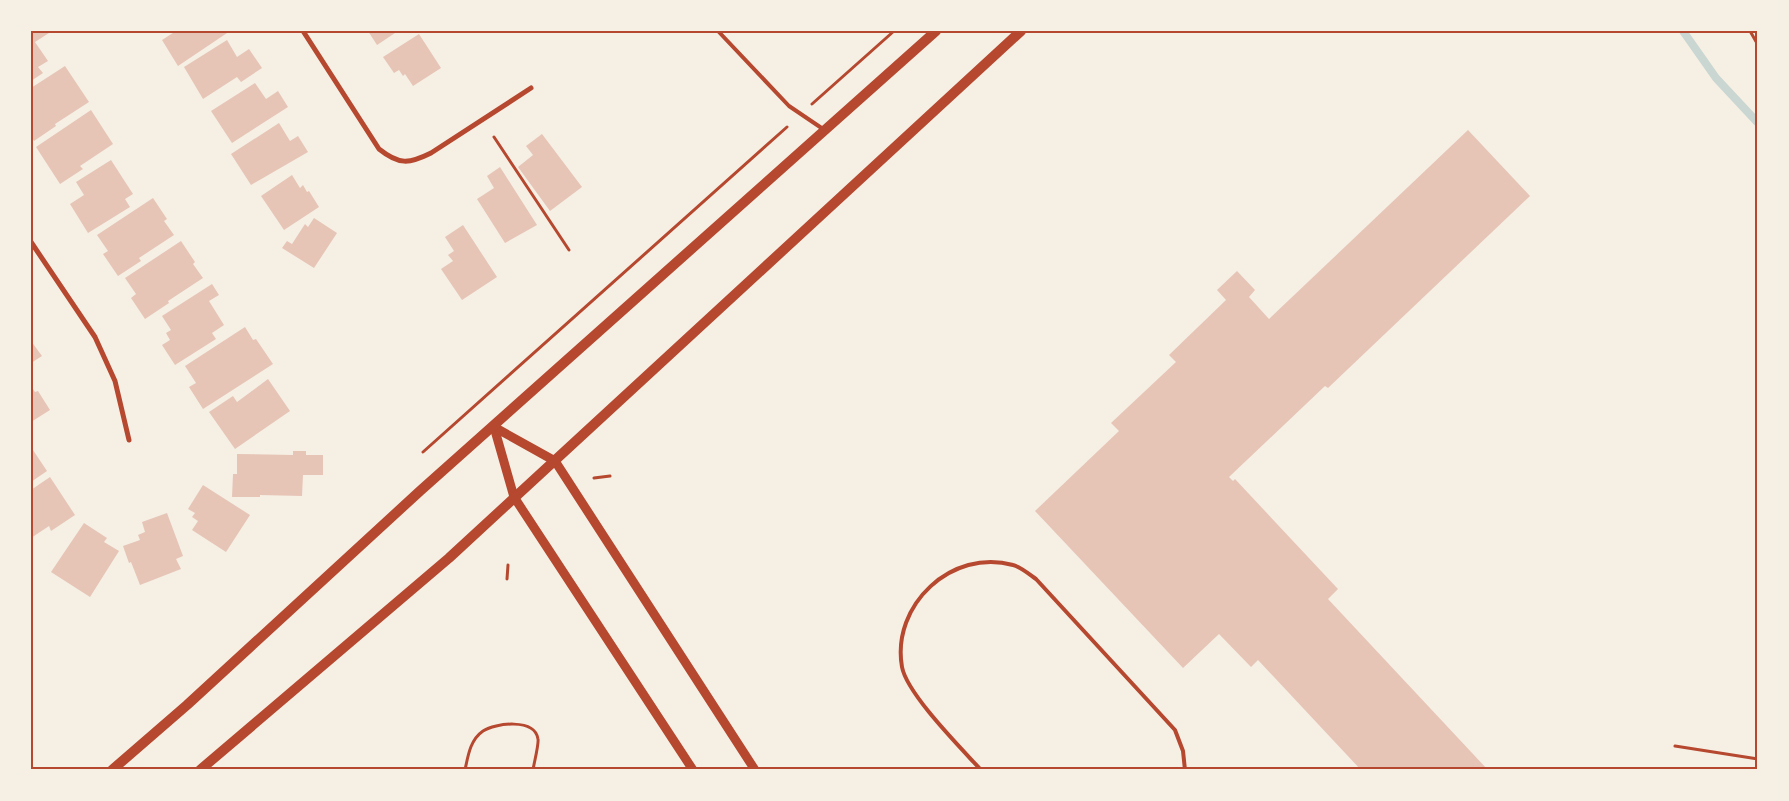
<svg xmlns="http://www.w3.org/2000/svg" width="1789" height="801" font-family="Inter,sans-serif">
<rect width="100%" height="100%" fill="#f6efe4"/>
<g fill="none" stroke-linecap="round" stroke-linejoin="round">
<path stroke="#c9d6d2" stroke-width="8" d="M 1683,31 L 1716,78 L 1758,123"/>
</g>
<path fill="#e6c5b7" d="M 31,31 L 48,31 L 49,33 L 35,42 L 48,61 L 38,67 L 43,73 L 31,81 Z
M 176,31 L 230,31 L 178,66 L 162,40 Z
M 368,31 L 398,31 L 377,45 Z
M 419,34 L 441,68 L 413,86 L 405,74 L 403,76 L 399,70 L 394,73 L 383,57 Z
M 227,40 L 237,57 L 249,49 L 262,68 L 241,82 L 237,77 L 203,99 L 184,67 Z
M 65,66 L 89,102 L 55,124 L 56,126 L 34,141 L 31,136 L 31,88 Z
M 255,83 L 266,99 L 278,91 L 288,107 L 232,143 L 211,111 Z
M 91,110 L 113,144 L 80,166 L 83,169 L 60,184 L 36,147 Z
M 279,123 L 290,141 L 298,136 L 308,152 L 251,185 L 231,154 Z
M 1468,130 L 1530,196 L 1328,388 L 1325,386 L 1229,477 L 1233,481 L 1235,479 L 1338,589 L 1328,599 L 1488,770 L 1361,770 L 1258,660 L 1251,667 L 1219,634 L 1183,668 L 1035,511 L 1119,431 L 1111,423 L 1176,362 L 1169,355 L 1226,300 L 1217,290 L 1237,271 L 1255,290 L 1249,297 L 1269,319 Z
M 542,134 L 582,187 L 550,211 L 518,167 L 533,155 L 526,146 Z
M 111,160 L 133,194 L 125,199 L 130,207 L 88,233 L 70,204 L 84,195 L 76,182 Z
M 500,167 L 537,225 L 505,243 L 477,199 L 494,188 L 487,176 Z
M 292,175 L 300,188 L 303,185 L 307,192 L 309,191 L 319,207 L 284,230 L 261,196 Z
M 153,198 L 167,219 L 164,221 L 174,235 L 139,258 L 141,261 L 118,276 L 103,254 L 108,251 L 97,235 Z
M 314,218 L 337,233 L 314,268 L 282,248 L 287,241 L 292,244 L 305,224 L 308,227 Z
M 463,225 L 497,277 L 462,300 L 441,269 L 453,261 L 448,255 L 454,251 L 445,237 Z
M 181,241 L 195,262 L 193,264 L 203,278 L 168,301 L 169,303 L 145,319 L 131,298 L 136,294 L 125,278 Z
M 212,284 L 219,295 L 209,301 L 224,325 L 212,333 L 216,339 L 175,365 L 162,345 L 170,340 L 166,333 L 171,330 L 162,316 Z
M 245,327 L 253,340 L 256,339 L 273,364 L 203,409 L 189,387 L 196,383 L 185,366 Z
M 31,341 L 42,356 L 31,363 Z
M 268,379 L 290,411 L 235,449 L 209,412 L 233,396 L 237,402 Z
M 31,386 L 35,392 L 38,391 L 50,410 L 31,422 Z
M 31,447 L 47,471 L 31,482 Z
M 293,451 L 306,451 L 306,455 L 323,455 L 323,475 L 303,475 L 302,496 L 260,495 L 260,497 L 232,497 L 233,474 L 237,474 L 237,454 L 293,455 Z
M 50,477 L 75,515 L 51,531 L 49,526 L 31,538 L 31,490 Z
M 203,485 L 250,515 L 226,552 L 192,530 L 198,521 L 192,517 L 195,513 L 188,509 Z
M 167,513 L 183,556 L 176,559 L 181,569 L 140,585 L 131,562 L 129,563 L 123,546 L 140,540 L 138,535 L 145,532 L 142,522 Z
M 84,523 L 107,538 L 104,542 L 119,551 L 90,597 L 51,572 Z"/>
<g fill="none" stroke-linecap="round" stroke-linejoin="round">
<path stroke="#b5482f" stroke-width="3" d="M 1750,31 L 1758,45
M 812,104 L 894,31
M 494,137 L 569,250
M 423,452 L 787,127
M 594,478 L 610,476
M 507,579 L 508,565
M 1675,746 L 1758,759
M 465,770 C 468,756 470,740 483,731 C 495,723 535,718 538,739 C 539,744 534,763 533,770"/>
<path stroke="#b5482f" stroke-width="4" d="M 718,31 L 789,106 L 823,129
M 981,770 C 961,748 907,694 902,667 C 891,605 952,548 1013,565 C 1021,567 1029,574 1036,579 L 1175,730 L 1183,751 L 1185,770"/>
<path stroke="#b5482f" stroke-width="5" d="M 303,31 L 379,149 C 399,165 409,164 431,153 L 531,88
M 31,242 L 95,337 L 115,381 L 129,440"/>
<path stroke="#b5482f" stroke-width="9" d="M 494,427 L 555,461 L 755,770
M 494,427 L 514,497 L 693,770"/>
<path stroke="#b5482f" stroke-width="10" d="M 112,770 L 187,705 L 420,491 L 936,31
M 200,770 L 449,558 L 1021,31"/>
</g>
<rect width="1789" height="801" fill="none" stroke="#f6efe4" stroke-width="65"/>
<rect x="32" y="32" width="1724" height="736" fill="none" stroke="#b5482f" stroke-width="2"/>
</svg>
